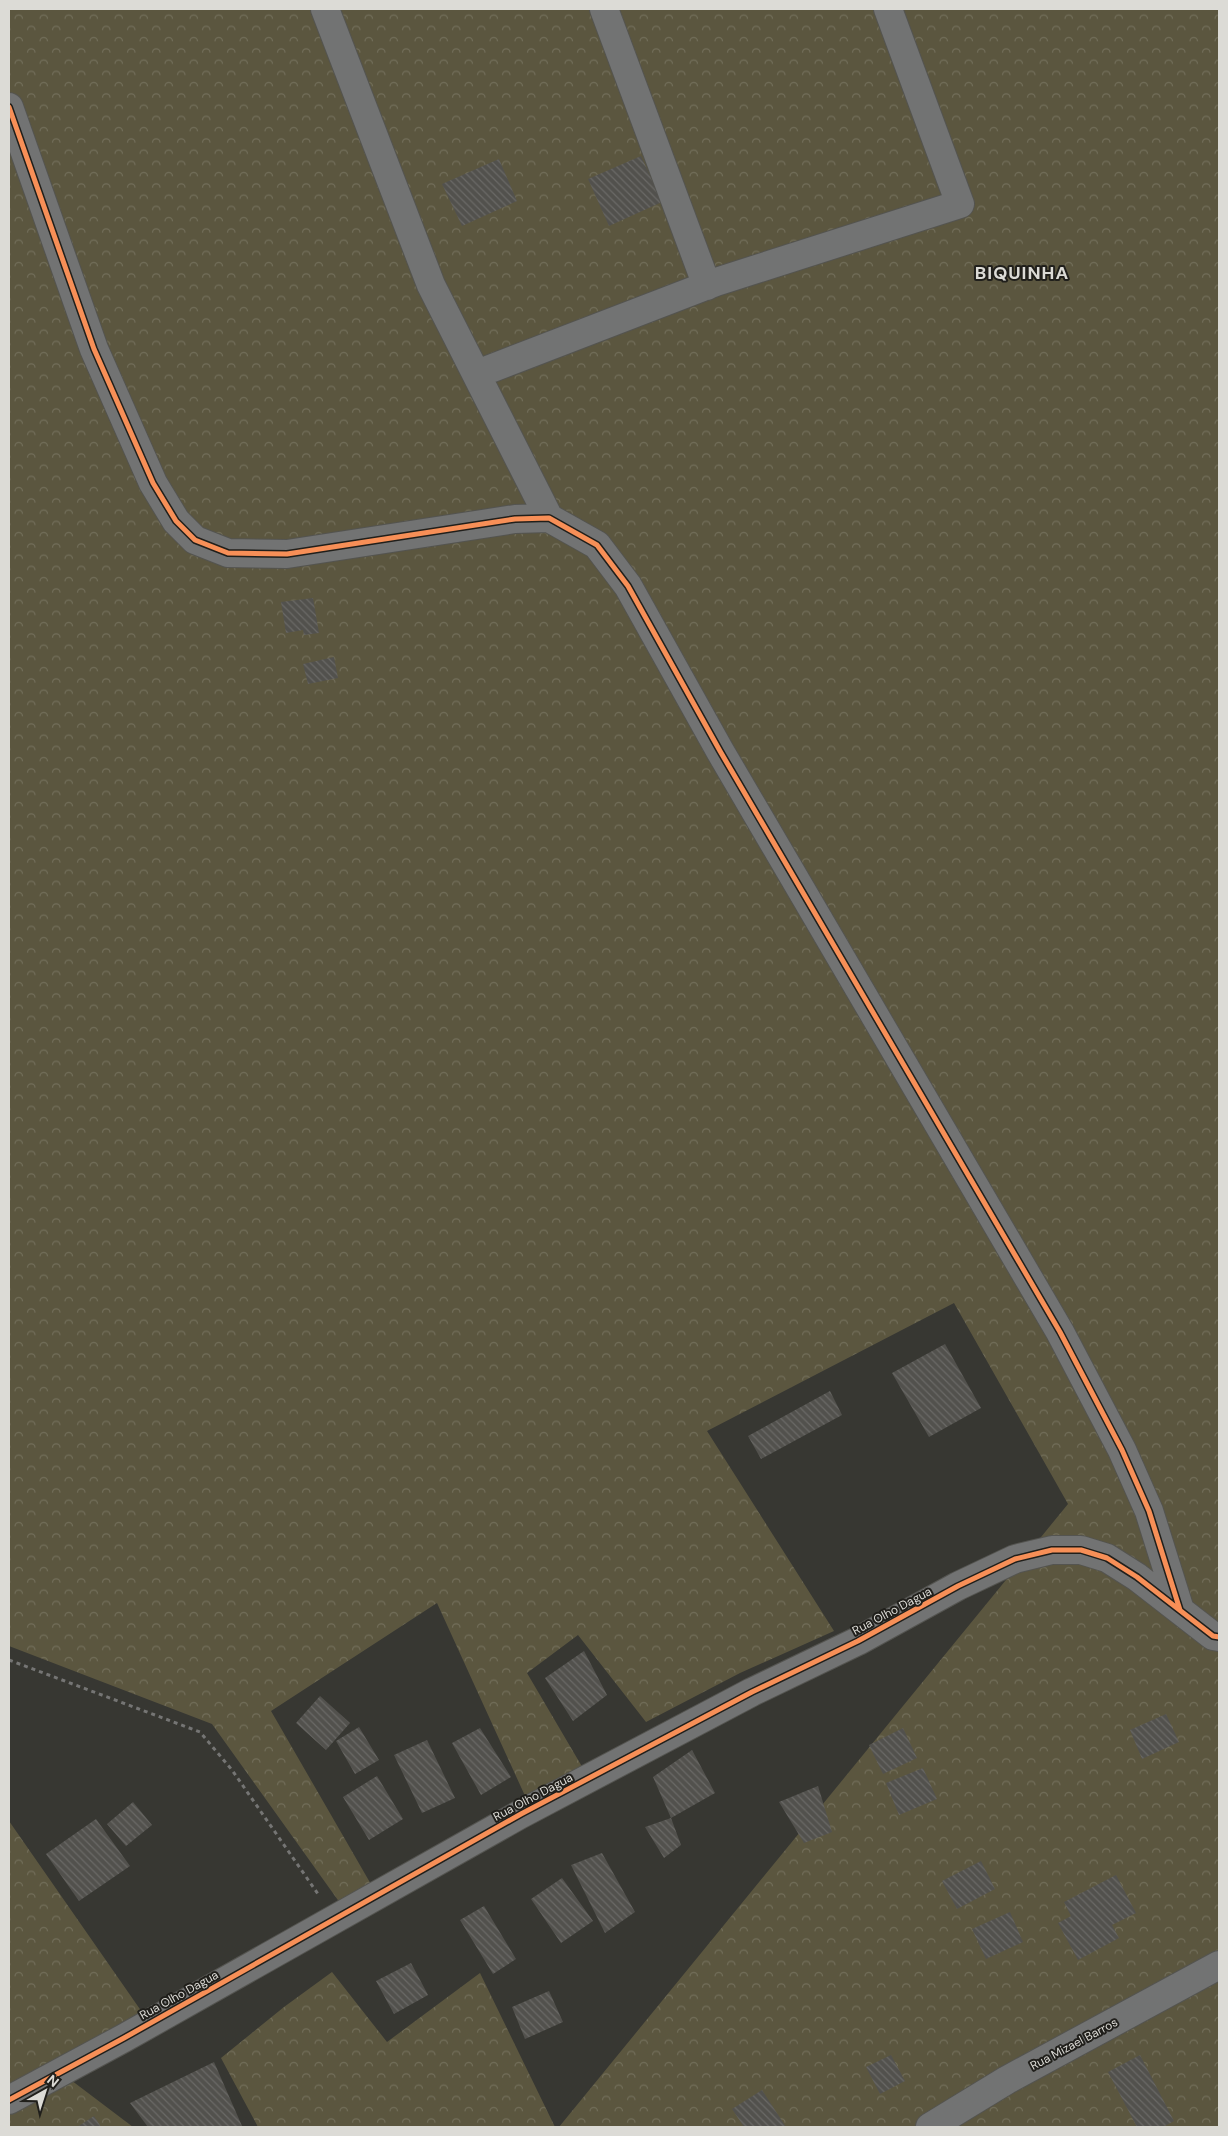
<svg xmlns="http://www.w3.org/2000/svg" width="1228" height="2136" font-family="'DM Sans',sans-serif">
<defs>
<pattern id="forest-crowns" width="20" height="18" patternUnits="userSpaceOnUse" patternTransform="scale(1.25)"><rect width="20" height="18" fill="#5b563f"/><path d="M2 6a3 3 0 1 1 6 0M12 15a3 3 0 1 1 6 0" fill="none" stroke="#726e5a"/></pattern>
<pattern id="building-back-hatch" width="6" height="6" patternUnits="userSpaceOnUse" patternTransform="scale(1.25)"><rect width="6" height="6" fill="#52514d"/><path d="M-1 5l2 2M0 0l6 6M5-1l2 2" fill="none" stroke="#6a6966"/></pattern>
</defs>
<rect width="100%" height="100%" fill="#373732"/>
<path fill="url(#forest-crowns)" d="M 9,9 L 1219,9 L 1219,2127 L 559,2127 L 1068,1504 L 954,1303 L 707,1431 L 834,1631 L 740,1673 L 646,1722 L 578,1635 L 527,1673 L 584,1770 L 526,1798 L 437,1603 L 271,1711 L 372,1886 L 340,1903 L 212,1724 L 9,1646 Z
M 9,1821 L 144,2015 L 55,2068 L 133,2127 L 9,2127 Z
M 332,1972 L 387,2042 L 480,1973 L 555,2127 L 258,2127 L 221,2058 L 284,2007 Z"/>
<path fill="url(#building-back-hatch)" d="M 641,156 L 662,202 L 609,226 L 588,179 Z
M 499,159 L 517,201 L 462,226 L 442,184 Z
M 313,598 L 319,633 L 304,635 L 303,630 L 286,633 L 281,602 Z
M 334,657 L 338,678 L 308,684 L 303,664 Z
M 945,1344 L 981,1408 L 929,1437 L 892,1373 Z
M 830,1391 L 842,1415 L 761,1459 L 748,1436 Z
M 584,1651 L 607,1695 L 573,1721 L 545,1678 Z
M 320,1696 L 350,1723 L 326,1750 L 296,1723 Z
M 1166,1714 L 1179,1742 L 1142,1759 L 1130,1730 Z
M 359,1727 L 379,1760 L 355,1774 L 336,1741 Z
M 480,1728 L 511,1777 L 481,1795 L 452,1743 Z
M 903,1728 L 917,1758 L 883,1774 L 869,1745 Z
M 427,1740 L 455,1798 L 422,1813 L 394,1755 Z
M 692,1750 L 715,1793 L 671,1818 L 653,1777 Z
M 923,1768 L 937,1799 L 899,1815 L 886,1783 Z
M 377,1776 L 403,1819 L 369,1840 L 343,1797 Z
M 818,1786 L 832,1832 L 804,1843 L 779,1802 Z
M 133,1802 L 152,1825 L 126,1846 L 107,1824 Z
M 671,1818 L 681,1845 L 664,1858 L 645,1827 Z
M 96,1819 L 130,1866 L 79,1901 L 46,1854 Z
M 602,1853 L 635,1912 L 605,1933 L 571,1865 Z
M 981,1861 L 995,1889 L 957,1909 L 942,1881 Z
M 1116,1875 L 1136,1913 L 1112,1925 L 1119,1938 L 1078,1960 L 1058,1923 L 1071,1916 L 1064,1902 Z
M 562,1878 L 593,1921 L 561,1943 L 531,1899 Z
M 484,1906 L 516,1959 L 493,1974 L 460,1920 Z
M 1010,1912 L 1023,1942 L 986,1959 L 972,1929 Z
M 411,1963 L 428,1995 L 394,2014 L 376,1981 Z
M 549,1991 L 563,2022 L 525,2039 L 512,2007 Z
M 891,2055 L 905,2081 L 880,2094 L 866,2067 Z
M 1140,2055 L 1174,2121 L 1163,2127 L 1137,2127 L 1108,2072 Z
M 214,2062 L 242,2126 L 241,2127 L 148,2127 L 130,2103 Z
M 762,2090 L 786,2127 L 744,2127 L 732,2109 Z
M 94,2116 L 101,2127 L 77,2127 Z"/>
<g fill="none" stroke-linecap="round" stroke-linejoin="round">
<g stroke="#545450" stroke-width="30">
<path id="minor" d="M 325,9 L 431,285 L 549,518
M 604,9 L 707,286
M 9,107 L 94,349 L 153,483 L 176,521 L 195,540 L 228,553 L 287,554 L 515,519 L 549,518 L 597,545 L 628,586 L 720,751 L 1060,1332 L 1122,1450 L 1149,1511 L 1180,1610
M 477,374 L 716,282 L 960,204 L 888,9
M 9,2100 L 124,2038 L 521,1814 L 752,1692 L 858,1641 L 958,1586 L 1015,1559 L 1052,1550 L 1081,1550 L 1107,1558 L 1137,1577 L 1213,1636 L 1219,1637
M 930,2127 L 1007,2080 L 1219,1965"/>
</g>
<path stroke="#757574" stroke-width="3" stroke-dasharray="4 4" stroke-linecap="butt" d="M 9,1660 L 200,1732 L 232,1770 L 318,1894"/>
<use href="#minor" stroke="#727373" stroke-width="28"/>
<g stroke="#201f1b" stroke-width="8">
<path id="cycleway" d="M 9,107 L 94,349 L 153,483 L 176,521 L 195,540 L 228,553 L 287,554 L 515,519 L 549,518 L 597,545 L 628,586 L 720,751 L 1060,1332 L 1122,1450 L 1149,1511 L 1180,1610
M 9,2100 L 124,2038 L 521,1814 L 752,1692 L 858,1641 L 958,1586 L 1015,1559 L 1052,1550 L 1081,1550 L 1107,1558 L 1137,1577 L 1213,1636 L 1219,1637"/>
</g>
<use href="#cycleway" stroke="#f78f57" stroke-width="5"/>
</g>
<g text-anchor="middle" stroke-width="4" stroke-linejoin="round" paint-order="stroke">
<g font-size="12" fill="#dcdbd6" stroke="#201f1b">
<text transform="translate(892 1611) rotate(-28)" y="4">Rua Olho Dagua</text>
<text transform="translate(533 1797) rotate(-28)" y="4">Rua Olho Dagua</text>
<text transform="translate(179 1995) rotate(-29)" y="4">Rua Olho Dagua</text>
<text transform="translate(1074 2044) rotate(-28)" y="4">Rua Mizael Barros</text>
</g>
<g font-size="18" font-weight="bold" letter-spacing="1" fill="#dcdbd6" stroke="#201f1b">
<text x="1022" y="279">BIQUINHA</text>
</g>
</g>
<rect width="1228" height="2136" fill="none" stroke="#dcdbd6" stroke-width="20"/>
<g transform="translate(45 2091) rotate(39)" stroke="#201f1b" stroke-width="4" paint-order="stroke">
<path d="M0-4L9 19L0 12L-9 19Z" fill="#dcdbd6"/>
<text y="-8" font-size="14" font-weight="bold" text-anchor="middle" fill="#dcdbd6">N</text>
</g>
</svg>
